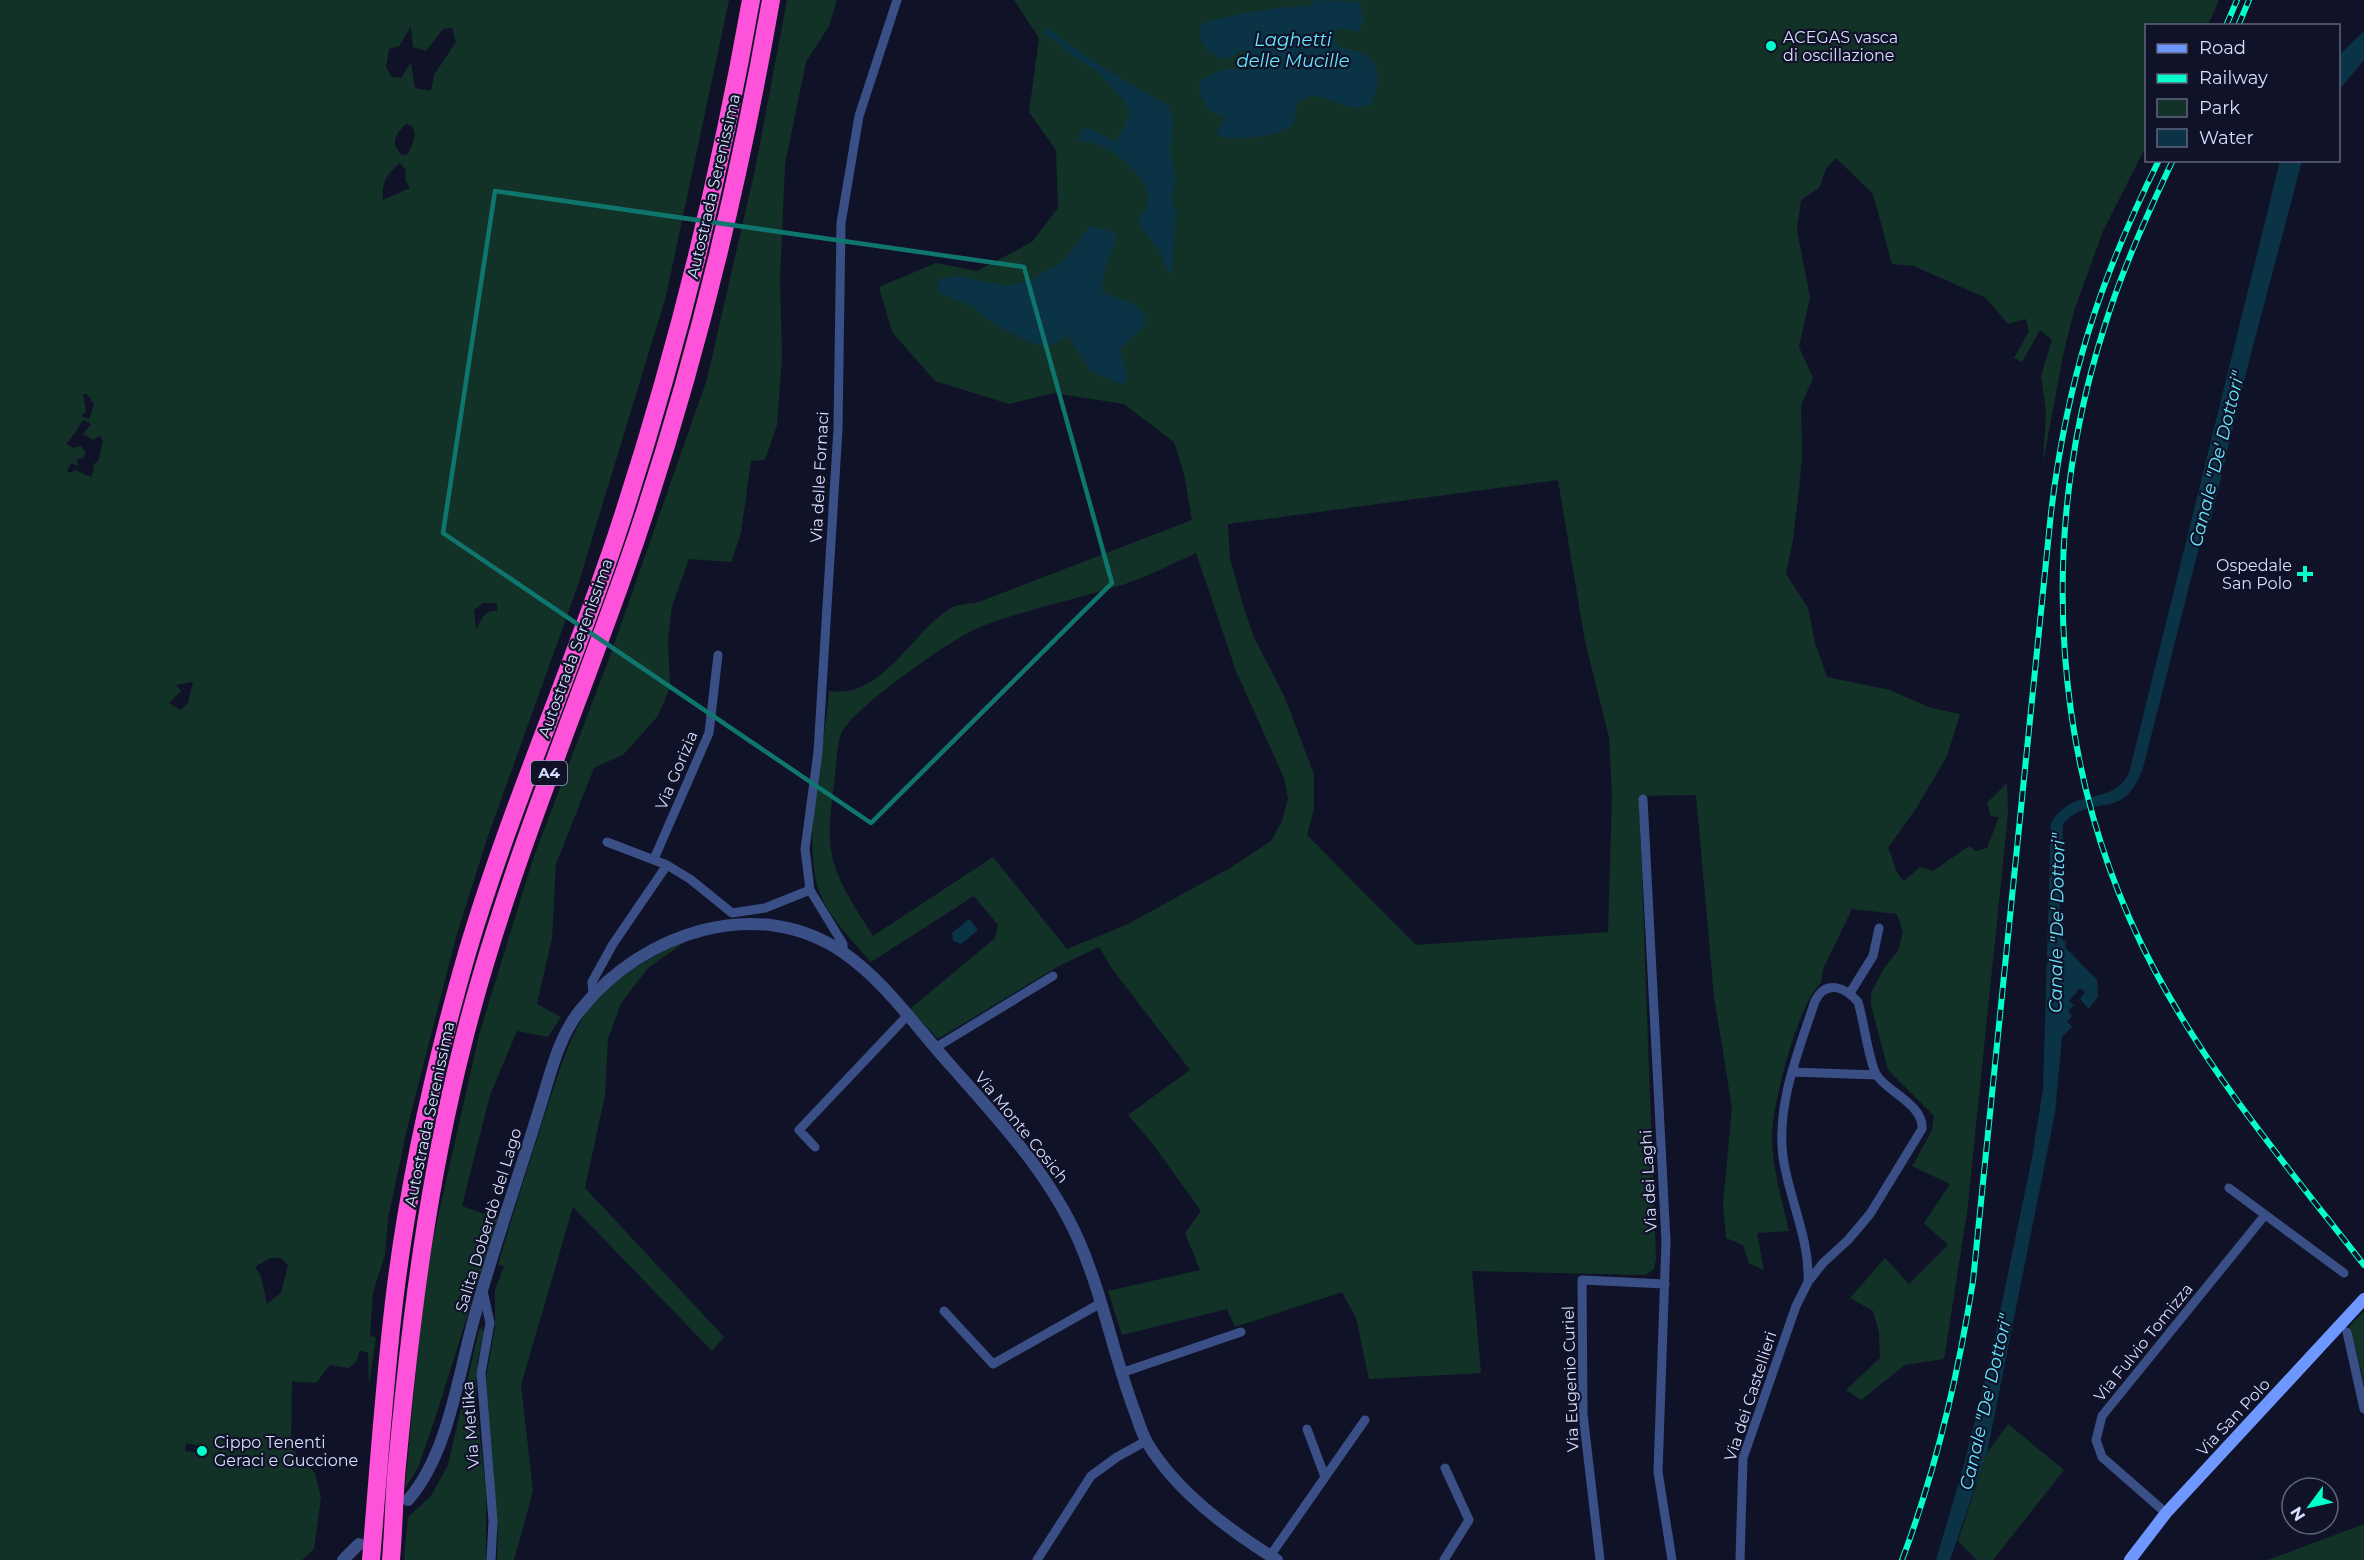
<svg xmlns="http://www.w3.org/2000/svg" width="2364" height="1560" font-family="Montserrat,sans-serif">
<rect width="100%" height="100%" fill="#101328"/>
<path fill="#133227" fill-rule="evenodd" d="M 0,0 L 729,0 L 666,296 L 577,588 L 487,839 L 456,937 L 407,1129 L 388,1218 L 385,1255 L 373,1292 L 370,1336 L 376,1337 L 369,1386 L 368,1353 L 360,1350 L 356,1362 L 349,1368 L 330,1365 L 316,1383 L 292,1381 L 291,1448 L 315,1473 L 321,1497 L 314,1549 L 302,1560 L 0,1560 ZM 411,26 L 413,47 L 426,51 L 443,29 L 452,28 L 456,42 L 434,75 L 431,91 L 415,88 L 411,62 L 401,78 L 392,77 L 386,67 L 389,49 L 399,46 ZM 406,124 L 413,127 L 415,137 L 408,154 L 402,155 C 390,144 394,135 406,124 ZM 400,163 L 406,170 L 405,179 L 410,188 L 383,200 C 381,183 387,174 400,163 ZM 87,394 L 94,404 L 89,419 L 81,416 L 86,411 L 83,394 ZM 83,420 L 91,424 L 83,434 L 93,440 L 100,436 L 103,441 L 98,462 L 93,464 L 94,470 L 91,477 L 75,470 L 70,473 L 67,471 L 71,463 L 78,466 L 77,459 L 83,458 L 86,453 L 81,446 L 74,448 L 66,444 C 73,436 78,429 83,420 ZM 483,603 L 497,603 L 497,611 C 484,609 482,620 476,630 L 474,610 ZM 193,682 L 188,703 L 180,710 L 169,703 L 181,691 L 176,685 ZM 270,1258 L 281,1258 L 288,1265 L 281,1293 L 267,1304 L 261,1276 L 255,1267 ZM 186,1443 L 206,1447 L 207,1454 L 185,1451 Z
M 787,0 L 837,0 L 829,26 L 806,62 L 785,164 L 780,280 L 782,359 L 777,425 L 765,460 L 751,461 L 741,533 L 731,562 L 689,559 L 672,606 L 668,640 L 670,687 L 658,716 L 624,754 L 594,768 L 556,864 L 552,938 L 537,1004 L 561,1017 L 548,1037 L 517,1031 L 490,1095 L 462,1206 L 498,1219 L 437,1412 L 418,1468 L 405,1488 L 425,1275 L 479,1035 L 533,859 L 610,656 L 707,379 L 755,170 Z
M 1014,0 L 2219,0 L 2208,25 L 2146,26 L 2146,146 L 2103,231 L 2074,311 L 2063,355 L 2043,463 L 2046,411 L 2041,376 L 2052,340 L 2040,330 L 2022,362 L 2014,358 L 2029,331 L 2026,319 L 2008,324 L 1986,298 L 1914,266 L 1892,264 L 1873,194 L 1836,158 L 1827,167 L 1819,188 L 1801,200 L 1797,230 L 1810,297 L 1799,347 L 1813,378 L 1801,405 L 1802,457 L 1799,489 L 1793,540 L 1786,574 L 1808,608 L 1815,643 L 1827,677 L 1890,690 L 1931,708 L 1960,714 L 1947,756 L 1917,807 L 1888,848 C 1894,859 1894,873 1904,881 L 1920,867 L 1933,871 L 1969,846 L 1976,851 L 1987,848 L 1999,817 L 1991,816 L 1987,803 L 2007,783 L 2008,814 L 1967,1213 L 1944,1359 L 1905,1365 L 1861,1400 L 1846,1390 L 1880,1358 L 1879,1332 L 1873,1311 L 1850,1298 L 1885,1258 L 1909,1284 L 1948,1245 L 1924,1223 L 1950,1184 L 1912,1166 L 1932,1130 L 1934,1116 L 1888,1070 L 1871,1005 L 1871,993 L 1884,968 L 1898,951 L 1903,932 L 1897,914 L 1852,909 L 1823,969 L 1821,983 C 1799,1001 1772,1104 1772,1135 C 1772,1167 1782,1200 1789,1231 L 1757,1233 L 1764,1270 L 1749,1263 L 1743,1245 L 1726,1238 L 1723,1204 L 1732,1108 L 1714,996 L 1696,795 L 1639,796 L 1656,1259 L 1654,1269 L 1645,1275 L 1472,1271 L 1481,1373 L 1369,1379 L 1356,1318 L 1342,1292 L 1235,1327 L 1227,1309 L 1122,1335 L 1108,1291 L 1200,1270 L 1185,1233 L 1201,1211 L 1152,1143 L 1128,1115 L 1190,1070 L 1113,970 L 1099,947 L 1057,967 L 938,1039 L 910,1009 L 995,938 L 998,925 L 974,896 L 871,962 C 852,940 827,916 818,888 C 802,833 825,749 829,691 C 882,699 910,635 948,610 C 955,604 970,604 979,602 L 1192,520 L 1184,474 L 1174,442 L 1124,404 L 1054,393 L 1009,404 L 935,381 L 892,332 L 879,287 L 936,263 L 977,271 L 1032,242 L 1058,208 L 1056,150 L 1029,112 L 1039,38 ZM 1558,480 L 1585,641 L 1609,737 L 1612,795 L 1608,932 L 1416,945 L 1307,835 L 1314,809 L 1314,774 L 1285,698 L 1254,637 L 1244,608 L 1230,559 L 1228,524 ZM 1196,553 L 1236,671 L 1284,778 L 1288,799 L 1282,821 L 1271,841 L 1230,868 L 1126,925 L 1067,949 L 993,857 L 873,936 C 833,872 823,861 834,784 C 836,769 836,749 841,734 C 850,710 955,636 980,627 C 1027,609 1077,599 1125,584 C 1149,576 1172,564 1196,553 Z
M 689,939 L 648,968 L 621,1003 L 608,1039 L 605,1095 L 585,1188 L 724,1337 L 712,1351 L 573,1207 L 521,1385 L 533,1491 L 514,1560 L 497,1560 L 498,1533 L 486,1377 L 495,1328 L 495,1290 L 504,1266 L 498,1265 C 512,1216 528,1168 543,1120 C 555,1086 564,1048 583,1017 C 604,982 654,955 689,939 Z
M 2364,1311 L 2364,1385 L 2350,1326 Z
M 482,1327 L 484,1333 L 477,1363 L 476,1400 L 486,1493 L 486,1560 L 404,1560 L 408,1517 L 431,1496 L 448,1465 L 479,1330 Z
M 2008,1424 L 2064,1470 L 1993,1560 L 1977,1560 L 1958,1541 L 1987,1453 Z
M 2364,1524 L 2364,1560 L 2268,1560 Z"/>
<path fill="#0a3346" d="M 1315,0 L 1360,2 L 1363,20 L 1360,30 L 1355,32 L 1341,28 L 1334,33 L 1337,46 C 1343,49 1350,49 1356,51 C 1384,62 1380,80 1372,103 C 1348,118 1326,89 1305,98 C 1293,103 1298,116 1292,125 C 1284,136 1231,141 1219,136 L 1217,132 L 1225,117 L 1209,111 L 1199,92 L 1200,80 L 1224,69 L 1250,70 C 1256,63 1249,55 1243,50 C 1237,52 1234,59 1227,59 C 1212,59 1195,41 1201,26 C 1211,16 1292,5 1309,6 Z
M 1046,27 L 1092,61 L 1169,106 L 1173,123 L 1170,152 L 1176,177 L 1171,199 L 1176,210 L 1172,272 L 1169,273 L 1157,248 L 1138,223 C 1139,214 1147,210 1148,202 C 1150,177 1116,152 1097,144 C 1090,141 1085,144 1079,140 L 1080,131 L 1087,128 L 1117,142 L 1130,113 L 1123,100 L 1096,70 L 1066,52 L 1058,42 L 1044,34 Z
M 2364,31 L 2364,60 L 2339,90 L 2339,55 Z
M 2280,161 L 2302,161 L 2248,365 L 2211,519 L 2200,543 L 2143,768 C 2122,825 2094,790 2063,824 L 2059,933 L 2063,941 L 2066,941 L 2065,947 L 2097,980 L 2098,996 L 2089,1009 L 2080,999 L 2085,992 L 2080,988 L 2069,1001 L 2074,1005 L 2068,1011 L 2072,1016 L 2067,1021 L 2072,1027 L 2062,1037 L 2055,1113 L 1987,1453 L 1950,1560 L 1936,1560 L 1963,1468 L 1989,1365 L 2032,1158 L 2043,1089 L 2051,823 C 2074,785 2111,808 2129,773 Z
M 1094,226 L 1117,234 L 1102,280 L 1102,292 L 1135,305 L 1146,315 L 1143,328 L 1120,349 L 1128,378 L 1123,384 L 1091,372 L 1068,335 L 1052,345 L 1035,345 L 996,325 L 971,306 L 937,292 L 939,279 L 956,276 L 1008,286 L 1031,280 L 1065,260 L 1089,227 Z
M 969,919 L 978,930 L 961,944 L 953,941 L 952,933 Z"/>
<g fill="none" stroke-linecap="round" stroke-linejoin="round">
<path stroke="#3b4f87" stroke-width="9" d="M 1643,799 L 1666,1241 L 1658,1472 L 1672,1560
M 607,842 L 667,865 L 690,879 L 732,913 L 765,908 L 810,890
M 654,859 L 709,733 L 718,655
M 843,953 L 843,944 L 810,890 L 805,849 L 818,752 L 838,429 L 841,223 L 859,116 L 897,0
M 1850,993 L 1873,956 L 1879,928
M 593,995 L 592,982 L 613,944 L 667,865
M 935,1048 L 1053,976
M 1792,1072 L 1877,1075
M 815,1147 L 799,1130 L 907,1016
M 2229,1188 L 2344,1273
M 483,1291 L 490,1323 L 481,1373 L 493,1521 L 491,1560
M 944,1311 L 993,1364 L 1101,1303
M 2347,1332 L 2364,1409
M 1121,1373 L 1241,1332
M 1307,1429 L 1325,1477
M 2166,1513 L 2102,1457 L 2096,1440 L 2102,1416 L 2265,1215
M 1270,1556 L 1365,1420
M 1037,1560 L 1091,1476 L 1117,1457 L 1146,1441
M 1444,1560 L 1469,1520 L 1445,1468
M 1600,1560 L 1583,1414 L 1582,1280 L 1665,1284
M 1740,1560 L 1743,1458 L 1796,1306 L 1808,1282 L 1823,1263 L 1848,1240 L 1870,1214 L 1922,1129 C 1924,1104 1885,1091 1876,1074 C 1868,1058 1864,1021 1858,1002 C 1845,987 1826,979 1815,1001 C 1799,1050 1776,1104 1783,1157 C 1789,1199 1810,1239 1808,1282"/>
<path stroke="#3b4f87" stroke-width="12" d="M 408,1500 C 449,1453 458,1374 475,1315 C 494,1246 518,1178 539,1110 C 550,1076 558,1036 582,1008 C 643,933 758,893 844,953 C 887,983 918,1030 953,1068 C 1000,1121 1050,1175 1079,1241 C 1102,1294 1113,1352 1133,1407 C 1138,1419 1141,1433 1148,1444 C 1177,1492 1229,1530 1277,1560
M 343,1560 L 359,1544"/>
<path stroke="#6e97ff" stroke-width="12" d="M 2130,1560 L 2166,1513 L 2364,1299"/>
<path stroke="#ff52da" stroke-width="18" d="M 371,1560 C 378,1474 384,1388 394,1302 C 408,1184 434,1067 467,953 C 509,811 570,675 617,534 C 675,359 719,181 751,0
M 391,1560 C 394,1525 394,1490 398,1455 C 411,1317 428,1181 462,1047 C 505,874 577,710 635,542 C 695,365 739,184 771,0"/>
<g stroke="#03ffcb" stroke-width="6">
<path id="rail" d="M 2226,26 L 2237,0
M 2238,26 L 2249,0
M 2173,160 C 2147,215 2122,270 2104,328 C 2037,538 2050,773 2154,969 C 2211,1077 2290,1170 2364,1265
M 1902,1560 C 1936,1470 1958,1376 1973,1281 L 2051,513 C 2067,379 2099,281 2159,160"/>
</g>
<use href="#rail" stroke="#101328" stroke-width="4" stroke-dasharray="11" stroke-linecap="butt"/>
</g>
<path fill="none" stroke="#0f766e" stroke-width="4.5" stroke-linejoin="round" d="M 495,191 L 1024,267 L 1112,583 L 871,823 L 443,533 Z"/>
<g fill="#03ffcb" stroke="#101328" stroke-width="2">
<circle cx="1771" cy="46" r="6"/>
<path d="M2302 565h6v6h6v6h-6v6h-6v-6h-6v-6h6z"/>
<circle cx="202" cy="1451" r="6"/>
</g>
<g text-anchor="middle" stroke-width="4.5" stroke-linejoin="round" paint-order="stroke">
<rect fill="#101328" stroke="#9ba1be" stroke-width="1.5" x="531" y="761" width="36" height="24" rx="4.5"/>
<g font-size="15" font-weight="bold" fill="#d7deff">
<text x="549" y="778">A4</text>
</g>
<g font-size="16" fill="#d7deff" stroke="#101328" text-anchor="start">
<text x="1783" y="43">ACEGAS vasca<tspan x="1783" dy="18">di oscillazione</tspan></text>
<text x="2292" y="571" text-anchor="end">Ospedale<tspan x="2292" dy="18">San Polo</tspan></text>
<text x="214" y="1448">Cippo Tenenti<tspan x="214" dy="18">Geraci e Guccione</tspan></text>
</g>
<g font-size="16" fill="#d7deff" stroke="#101328">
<text transform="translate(713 186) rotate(-77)" y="6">Autostrada Serenissima</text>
<text transform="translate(819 477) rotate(-87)" y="6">Via delle Fornaci</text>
<text transform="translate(575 648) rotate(-70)" y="6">Autostrada Serenissima</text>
<text transform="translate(676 770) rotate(-67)" y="6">Via Gorizia</text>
<text transform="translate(429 1114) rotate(-78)" y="6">Autostrada Serenissima</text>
<text transform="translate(1022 1127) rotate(51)" y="6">Via Monte Cosich</text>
<text transform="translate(1648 1181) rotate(-93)" y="6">Via dei Laghi</text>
<text transform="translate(488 1220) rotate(-73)" y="6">Salita Doberdò del Lago</text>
<text transform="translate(2143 1342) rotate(-51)" y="6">Via Fulvio Tomizza</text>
<text transform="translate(1570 1379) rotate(-92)" y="6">Via Eugenio Curiel</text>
<text transform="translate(1750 1396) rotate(-72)" y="6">Via dei Castellieri</text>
<text transform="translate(2233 1417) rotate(-47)" y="6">Via San Polo</text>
<text transform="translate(470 1425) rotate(-94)" y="6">Via Metlika</text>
</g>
<g font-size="18" font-style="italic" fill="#65e7ff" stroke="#101328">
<text x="1293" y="46">Laghetti<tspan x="1293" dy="21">delle Mucille</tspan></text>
<text transform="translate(2217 459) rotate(-76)" y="6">Canale "De' Dottori"</text>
<text transform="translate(2057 923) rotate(-89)" y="6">Canale "De' Dottori"</text>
<text transform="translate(1986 1402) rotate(-77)" y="6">Canale "De' Dottori"</text>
</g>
</g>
<rect x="2145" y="24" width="195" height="138" fill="#101328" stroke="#60647e" stroke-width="1.5"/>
<rect x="2157" y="44" width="30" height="9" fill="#6e97ff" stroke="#60647e" stroke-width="1.5"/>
<text x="2199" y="54" font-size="18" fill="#d7deff">Road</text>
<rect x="2157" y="74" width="30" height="9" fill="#03ffcb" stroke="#60647e" stroke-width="1.5"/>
<text x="2199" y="84" font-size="18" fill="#d7deff">Railway</text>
<rect x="2157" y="99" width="30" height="18" fill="#133227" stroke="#60647e" stroke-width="1.5"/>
<text x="2199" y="114" font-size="18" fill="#d7deff">Park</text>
<rect x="2157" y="129" width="30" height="18" fill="#0a3346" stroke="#60647e" stroke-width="1.5"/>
<text x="2199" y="144" font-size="18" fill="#d7deff">Water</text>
<g transform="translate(2310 1506) rotate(237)"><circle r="28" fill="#101328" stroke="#60647e" stroke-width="1.5"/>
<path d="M0-4.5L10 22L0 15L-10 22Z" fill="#03ffcb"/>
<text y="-9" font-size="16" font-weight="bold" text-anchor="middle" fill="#d7deff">N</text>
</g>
</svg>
